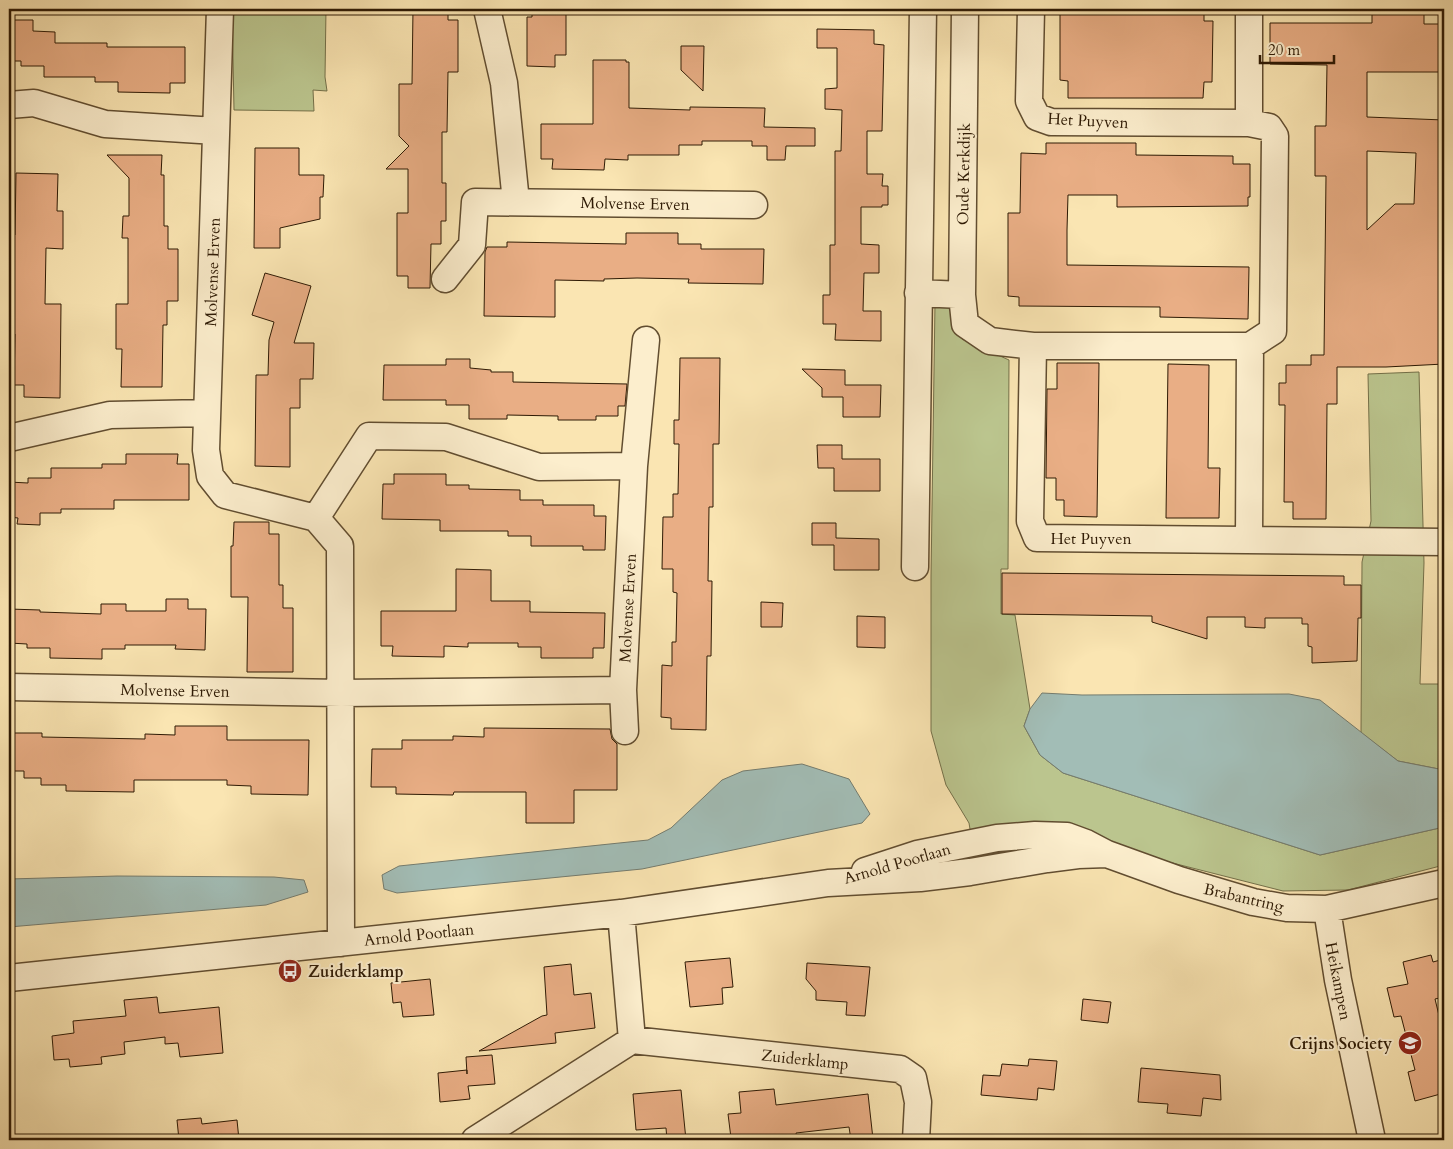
<svg xmlns="http://www.w3.org/2000/svg" width="1453" height="1149" font-family="Cardo,serif">
<rect width="100%" height="100%" fill="#fae5b2"/>
<filter id="stains"><feTurbulence type="fractalNoise" baseFrequency=".004" numOctaves="4"/><feColorMatrix values="0 0 0 0 .2 0 0 0 0 .09 0 0 0 0 .02 0 0 0 .5 -.17"/></filter>
<radialGradient id="worn" r=".72"><stop offset=".6" stop-color="#630" stop-opacity="0"/><stop offset="1" stop-color="#630" stop-opacity=".3"/></radialGradient>
<path fill="#bbc58e" stroke="#747049" d="M 232,9 L 326,9 L 325,77 L 327,91 L 313,90 L 314,111 L 234,110 Z
M 935,303 L 959,304 L 962,339 L 1009,360 L 1008,569 L 1001,569 L 1001,614 L 1015,615 L 1030,709 L 1024,726 L 1040,755 L 1063,773 L 1320,855 L 1444,827 L 1444,865 L 1348,890 L 1283,891 L 1137,854 L 971,835 L 969,823 L 946,785 L 931,731 L 931,577 Z
M 1419,372 L 1424,563 L 1420,684 L 1444,684 L 1444,770 L 1398,761 L 1361,733 L 1362,562 L 1371,521 L 1368,374 Z"/>
<path fill="#a2bdb6" stroke="#747c6f" d="M 1042,693 L 1082,695 L 1289,694 L 1320,700 L 1398,761 L 1444,770 L 1444,827 L 1320,855 L 1063,773 L 1040,755 L 1024,726 L 1030,709 Z
M 802,764 L 849,779 L 870,814 L 862,823 L 642,869 L 397,893 L 384,889 L 382,875 L 399,866 L 648,840 L 671,828 L 722,780 L 743,771 Z
M 117,876 L 274,877 L 304,880 L 308,892 L 266,905 L 9,927 L 9,879 Z"/>
<path fill="#e9ae85" stroke="#2e1a04" fill-rule="evenodd" d="M 413,9 L 448,9 L 448,20 L 458,20 L 458,72 L 448,72 L 447,132 L 442,132 L 442,183 L 446,183 L 446,221 L 441,221 L 441,244 L 431,244 L 430,288 L 408,288 L 408,276 L 397,276 L 397,213 L 408,213 L 408,169 L 386,169 L 409,146 L 399,136 L 399,84 L 412,84 Z
M 532,9 L 566,9 L 566,55 L 555,55 L 555,67 L 527,66 L 527,17 L 532,17 Z
M 1060,9 L 1204,9 L 1204,21 L 1213,21 L 1212,82 L 1204,82 L 1203,98 L 1068,98 L 1068,81 L 1060,80 Z
M 1372,12 L 1424,13 L 1424,24 L 1444,24 L 1444,72 L 1367,72 L 1367,117 L 1444,120 L 1444,364 L 1386,367 L 1337,367 L 1337,404 L 1327,404 L 1326,519 L 1293,519 L 1293,502 L 1284,502 L 1285,405 L 1279,405 L 1279,383 L 1286,383 L 1286,365 L 1311,365 L 1311,355 L 1324,355 L 1326,176 L 1315,176 L 1315,126 L 1326,126 L 1327,65 L 1270,64 L 1270,23 L 1372,23 ZM 1367,151 L 1416,153 L 1414,204 L 1395,204 L 1367,230 Z
M 11,20 L 33,20 L 33,31 L 55,32 L 55,43 L 107,43 L 107,47 L 185,47 L 185,83 L 170,83 L 170,93 L 118,92 L 118,82 L 95,82 L 95,77 L 44,77 L 44,66 L 21,66 L 21,61 L 9,61 L 9,27 L 11,27 Z
M 817,29 L 874,30 L 874,44 L 884,45 L 882,131 L 867,131 L 867,174 L 883,174 L 882,186 L 888,186 L 888,205 L 882,205 L 882,207 L 861,207 L 861,244 L 879,245 L 879,273 L 864,273 L 863,311 L 881,311 L 881,341 L 835,340 L 836,324 L 823,324 L 823,295 L 830,295 L 830,245 L 835,245 L 835,151 L 841,151 L 842,110 L 825,109 L 825,89 L 837,88 L 837,48 L 817,48 Z
M 681,46 L 704,46 L 703,91 L 681,70 Z
M 593,60 L 626,60 L 626,62 L 629,62 L 629,108 L 690,110 L 690,107 L 765,108 L 764,127 L 815,128 L 815,146 L 786,146 L 785,160 L 767,160 L 767,146 L 752,146 L 752,141 L 702,141 L 702,145 L 679,145 L 679,155 L 628,155 L 628,160 L 605,159 L 604,170 L 552,169 L 553,159 L 541,159 L 541,124 L 593,124 Z
M 1046,143 L 1136,143 L 1136,155 L 1233,156 L 1233,164 L 1250,164 L 1250,197 L 1248,197 L 1248,206 L 1117,207 L 1117,195 L 1068,195 L 1067,230 L 1067,265 L 1249,267 L 1248,319 L 1160,317 L 1160,307 L 1019,306 L 1019,297 L 1008,296 L 1008,213 L 1020,213 L 1021,153 L 1046,154 Z
M 255,148 L 299,148 L 299,175 L 324,175 L 323,197 L 320,197 L 320,219 L 280,228 L 280,248 L 254,248 Z
M 107,155 L 162,155 L 161,175 L 164,175 L 164,226 L 168,226 L 168,249 L 178,249 L 178,301 L 167,301 L 167,325 L 163,325 L 162,387 L 121,387 L 122,349 L 116,349 L 116,304 L 128,304 L 128,238 L 122,238 L 123,216 L 129,216 L 129,178 Z
M 16,173 L 58,174 L 57,211 L 63,211 L 63,249 L 46,248 L 45,304 L 61,304 L 60,398 L 24,397 L 24,385 L 14,385 L 15,334 L 10,334 L 9,259 L 11,259 L 11,235 L 15,235 Z
M 626,233 L 678,233 L 678,244 L 701,244 L 701,249 L 764,249 L 763,284 L 688,283 L 689,279 L 637,278 L 604,279 L 604,281 L 555,280 L 555,317 L 484,316 L 485,252 L 487,247 L 507,247 L 507,242 L 626,244 Z
M 265,273 L 311,286 L 294,343 L 314,343 L 313,379 L 300,379 L 300,408 L 290,408 L 290,467 L 255,466 L 256,375 L 268,375 L 269,340 L 274,322 L 252,315 Z
M 680,358 L 720,358 L 719,444 L 713,444 L 713,507 L 709,507 L 708,581 L 712,581 L 711,656 L 707,656 L 706,730 L 671,729 L 671,718 L 661,717 L 662,665 L 672,666 L 672,642 L 676,642 L 677,593 L 673,592 L 673,569 L 662,569 L 663,517 L 673,517 L 673,494 L 678,494 L 679,444 L 674,444 L 674,420 L 679,420 Z
M 446,359 L 470,359 L 470,368 L 491,370 L 491,372 L 513,372 L 513,382 L 627,384 L 625,406 L 618,406 L 618,416 L 596,416 L 596,420 L 558,420 L 558,416 L 507,415 L 507,419 L 469,419 L 469,405 L 446,405 L 446,400 L 383,400 L 384,365 L 446,365 Z
M 1057,363 L 1099,363 L 1097,517 L 1064,516 L 1064,500 L 1056,500 L 1056,478 L 1046,478 L 1047,389 L 1057,389 Z
M 1168,364 L 1209,365 L 1208,468 L 1220,468 L 1219,518 L 1166,518 Z
M 802,369 L 845,370 L 845,385 L 881,385 L 880,417 L 843,417 L 843,397 L 822,397 L 822,388 Z
M 817,445 L 842,445 L 842,459 L 880,459 L 880,491 L 834,491 L 834,468 L 818,468 Z
M 126,454 L 178,454 L 177,464 L 189,464 L 189,500 L 114,500 L 114,509 L 61,509 L 61,513 L 40,513 L 40,525 L 17,524 L 18,518 L 9,517 L 9,482 L 28,483 L 28,478 L 51,478 L 51,468 L 102,468 L 102,464 L 126,464 Z
M 394,474 L 446,474 L 446,485 L 469,485 L 469,489 L 520,490 L 520,500 L 543,500 L 543,505 L 594,505 L 594,516 L 606,516 L 605,550 L 583,550 L 583,546 L 531,546 L 531,536 L 508,536 L 508,531 L 440,531 L 440,520 L 382,519 L 383,484 L 394,484 Z
M 234,522 L 269,522 L 269,534 L 279,534 L 279,585 L 283,585 L 283,608 L 293,608 L 293,672 L 247,672 L 248,597 L 231,597 L 231,546 L 233,546 Z
M 812,523 L 836,523 L 836,538 L 879,539 L 879,570 L 834,570 L 834,545 L 812,545 Z
M 456,569 L 491,570 L 491,601 L 530,601 L 530,612 L 605,613 L 604,648 L 593,648 L 593,658 L 541,658 L 541,647 L 518,647 L 518,643 L 468,643 L 468,647 L 444,646 L 444,657 L 392,656 L 393,646 L 381,646 L 381,611 L 456,611 Z
M 1002,573 L 1344,576 L 1344,585 L 1361,585 L 1361,618 L 1358,618 L 1357,661 L 1312,663 L 1312,647 L 1308,646 L 1308,624 L 1302,624 L 1302,618 L 1265,618 L 1265,628 L 1245,627 L 1245,617 L 1207,617 L 1207,639 L 1152,622 L 1152,616 L 1002,614 Z
M 166,599 L 188,599 L 188,609 L 206,609 L 205,650 L 175,649 L 176,645 L 125,645 L 125,649 L 102,649 L 102,659 L 50,658 L 50,648 L 27,648 L 27,644 L 9,643 L 9,609 L 40,610 L 40,612 L 101,614 L 101,604 L 126,604 L 126,611 L 166,611 Z
M 761,602 L 783,603 L 782,627 L 761,627 Z
M 857,616 L 885,617 L 885,648 L 857,647 Z
M 175,726 L 227,726 L 227,740 L 309,740 L 308,795 L 251,794 L 251,786 L 227,785 L 227,780 L 134,780 L 134,792 L 66,791 L 66,785 L 41,785 L 41,778 L 24,778 L 24,771 L 9,771 L 9,733 L 42,733 L 42,737 L 145,739 L 145,734 L 175,735 Z
M 484,728 L 610,729 L 612,739 L 617,744 L 617,790 L 574,790 L 574,823 L 526,823 L 526,792 L 454,792 L 453,795 L 396,794 L 396,787 L 371,787 L 372,749 L 402,749 L 402,740 L 453,740 L 453,736 L 484,737 Z
M 1431,955 L 1433,962 L 1444,959 L 1444,997 L 1435,999 L 1444,1036 L 1444,1093 L 1415,1101 L 1408,1072 L 1415,1070 L 1401,1016 L 1394,1017 L 1387,988 L 1408,984 L 1403,962 Z
M 730,958 L 733,987 L 722,988 L 723,1004 L 690,1007 L 685,962 Z
M 807,963 L 870,967 L 865,1016 L 846,1015 L 847,1002 L 816,1000 L 816,991 L 806,979 Z
M 571,964 L 574,995 L 591,993 L 595,1028 L 555,1033 L 556,1043 L 479,1051 L 542,1016 L 547,1015 L 544,967 Z
M 430,979 L 434,1015 L 403,1017 L 401,1002 L 393,1003 L 391,983 Z
M 157,997 L 159,1013 L 219,1007 L 223,1053 L 180,1057 L 178,1043 L 165,1044 L 165,1037 L 124,1042 L 125,1054 L 101,1057 L 102,1064 L 70,1067 L 69,1059 L 54,1060 L 52,1036 L 74,1033 L 73,1021 L 126,1016 L 124,1000 Z
M 1083,999 L 1111,1002 L 1108,1023 L 1081,1020 Z
M 492,1055 L 495,1084 L 468,1086 L 470,1099 L 440,1102 L 438,1073 L 467,1070 L 467,1074 L 466,1057 Z
M 1029,1059 L 1057,1061 L 1054,1090 L 1038,1088 L 1037,1100 L 981,1095 L 983,1075 L 1000,1076 L 1002,1064 L 1028,1066 Z
M 1141,1068 L 1220,1075 L 1221,1100 L 1203,1098 L 1201,1116 L 1167,1113 L 1168,1104 L 1138,1102 Z
M 774,1089 L 776,1105 L 868,1094 L 873,1139 L 851,1140 L 849,1127 L 796,1133 L 797,1140 L 767,1140 L 766,1135 L 731,1138 L 728,1114 L 741,1113 L 739,1092 Z
M 681,1090 L 686,1140 L 667,1140 L 666,1128 L 636,1130 L 633,1094 Z
M 201,1118 L 202,1124 L 237,1120 L 239,1140 L 179,1140 L 177,1120 Z"/>
<g fill="none" stroke-linecap="round" stroke-linejoin="round">
<g stroke="#614d30" stroke-width="29">
<path id="minor" d="M 220,9 L 206,450 L 210,476 L 225,495 L 316,518
M 487,9 L 504,83 L 516,202
M 1031,9 L 1029,101 L 1037,117 L 1051,122 L 1249,123
M 9,105 L 34,103 L 105,124 L 216,131
M 445,279 L 472,245 L 475,202 L 754,205
M 918,293 L 962,295 L 965,9
M 962,295 L 965,324 L 990,341 L 1033,346 L 1030,521 L 1037,538 L 1444,542
M 1033,346 L 1250,346
M 9,438 L 110,415 L 207,413
M 1249,539 L 1250,346 L 1273,331 L 1275,136 L 1269,127 L 1249,123 L 1249,9
M 915,567 L 923,9
M 9,687 L 341,693 L 623,690 L 625,731
M 623,690 L 634,466 L 646,340
M 865,871 L 917,854 L 997,838 L 1035,835 L 1067,836 L 1086,843 L 1107,854 L 1179,880 L 1253,902 L 1287,908 L 1327,909 L 1444,883
M 1327,909 L 1338,980 L 1372,1140
M 621,913 L 632,1040 L 900,1069 L 913,1078 L 918,1102 L 916,1140
M 341,943 L 340,546 L 316,518 L 369,436 L 446,437 L 539,467 L 634,466
M 9,978 L 621,913 L 828,883 L 920,878 L 970,872 L 1047,859 L 1078,855 L 1107,854
M 475,1140 L 632,1040"/>
</g>
<use href="#minor" stroke="#fceecd" stroke-width="26"/>
</g>
<defs>
<g id="bus-disc" transform="scale(1.25)"><circle r="9.5" fill="#8f2418" stroke="#fceecd"/><path d="M-5-6H5V4H4V6H2V4H-2V6H-4V4H-5ZM-3.5-4V0h7V-4ZM-3.5 1.2v1.5H-2V1.2ZM2 1.2v1.5H3.5V1.2Z" fill="#fff"/></g>
<g id="school-disc" transform="scale(1.25)"><circle r="9.5" fill="#8f2418" stroke="#fceecd"/><path d="M0-5L7-2L0 1L-7-2ZM-4 1L0 2.5L4 1V4Q0 6-4 4Z" fill="#fff"/></g>
</defs>
<g fill-rule="evenodd">
<use href="#bus-disc" x="290" y="971"/>
<use href="#school-disc" x="1410" y="1043"/>
</g>
<g text-anchor="middle" stroke-width="4" stroke-linejoin="round" paint-order="stroke">
<g font-size="16" fill="#2e1a04" stroke="#fceecd">
<text transform="translate(1088 120) rotate(3)" y="6">Het Puyven</text>
<text transform="translate(963 174) rotate(-89)" y="6">Oude Kerkdijk</text>
<text transform="translate(635 203) rotate(1)" y="6">Molvense Erven</text>
<text transform="translate(212 272) rotate(-88)" y="6">Molvense Erven</text>
<text x="1091" y="544">Het Puyven</text>
<text transform="translate(627 608) rotate(-87)" y="6">Molvense Erven</text>
<text transform="translate(175 690) rotate(1)" y="6">Molvense Erven</text>
<text transform="translate(897 863) rotate(-16)" y="6">Arnold Pootlaan</text>
<text transform="translate(1244 897) rotate(13)" y="6">Brabantring</text>
<text transform="translate(419 934) rotate(-6)" y="6">Arnold Pootlaan</text>
<text transform="translate(1339 981) rotate(79)" y="6">Heikampen</text>
<text transform="translate(805 1059) rotate(6)" y="6">Zuiderklamp</text>
</g>
<g font-size="16" font-weight="bold" fill="#2e1a04" stroke="#fceecd" text-anchor="start">
<text x="308" y="977">Zuiderklamp</text>
<text x="1392" y="1049" text-anchor="end">Crijns Society</text>
</g>
</g>
<rect width="1453" height="1149" fill="none" stroke="#fae5b2" stroke-width="30"/>
<rect x="10" y="10" width="1433" height="1129" fill="none" stroke="#2e1a04" stroke-width="2.5"/>
<rect x="15" y="15" width="1423" height="1119" fill="none" stroke="#2e1a04"/>
<path d="M1260 55v8h74v-8" fill="none" stroke="#2e1a04" stroke-width="2.5"/>
<text x="1268" y="55" font-size="15" fill="#2e1a04" stroke="#fceecd" stroke-width="4" paint-order="stroke">20 m</text>
<rect width="100%" height="100%" filter="url(#stains)"/>
<rect width="100%" height="100%" fill="url(#worn)"/>
</svg>
